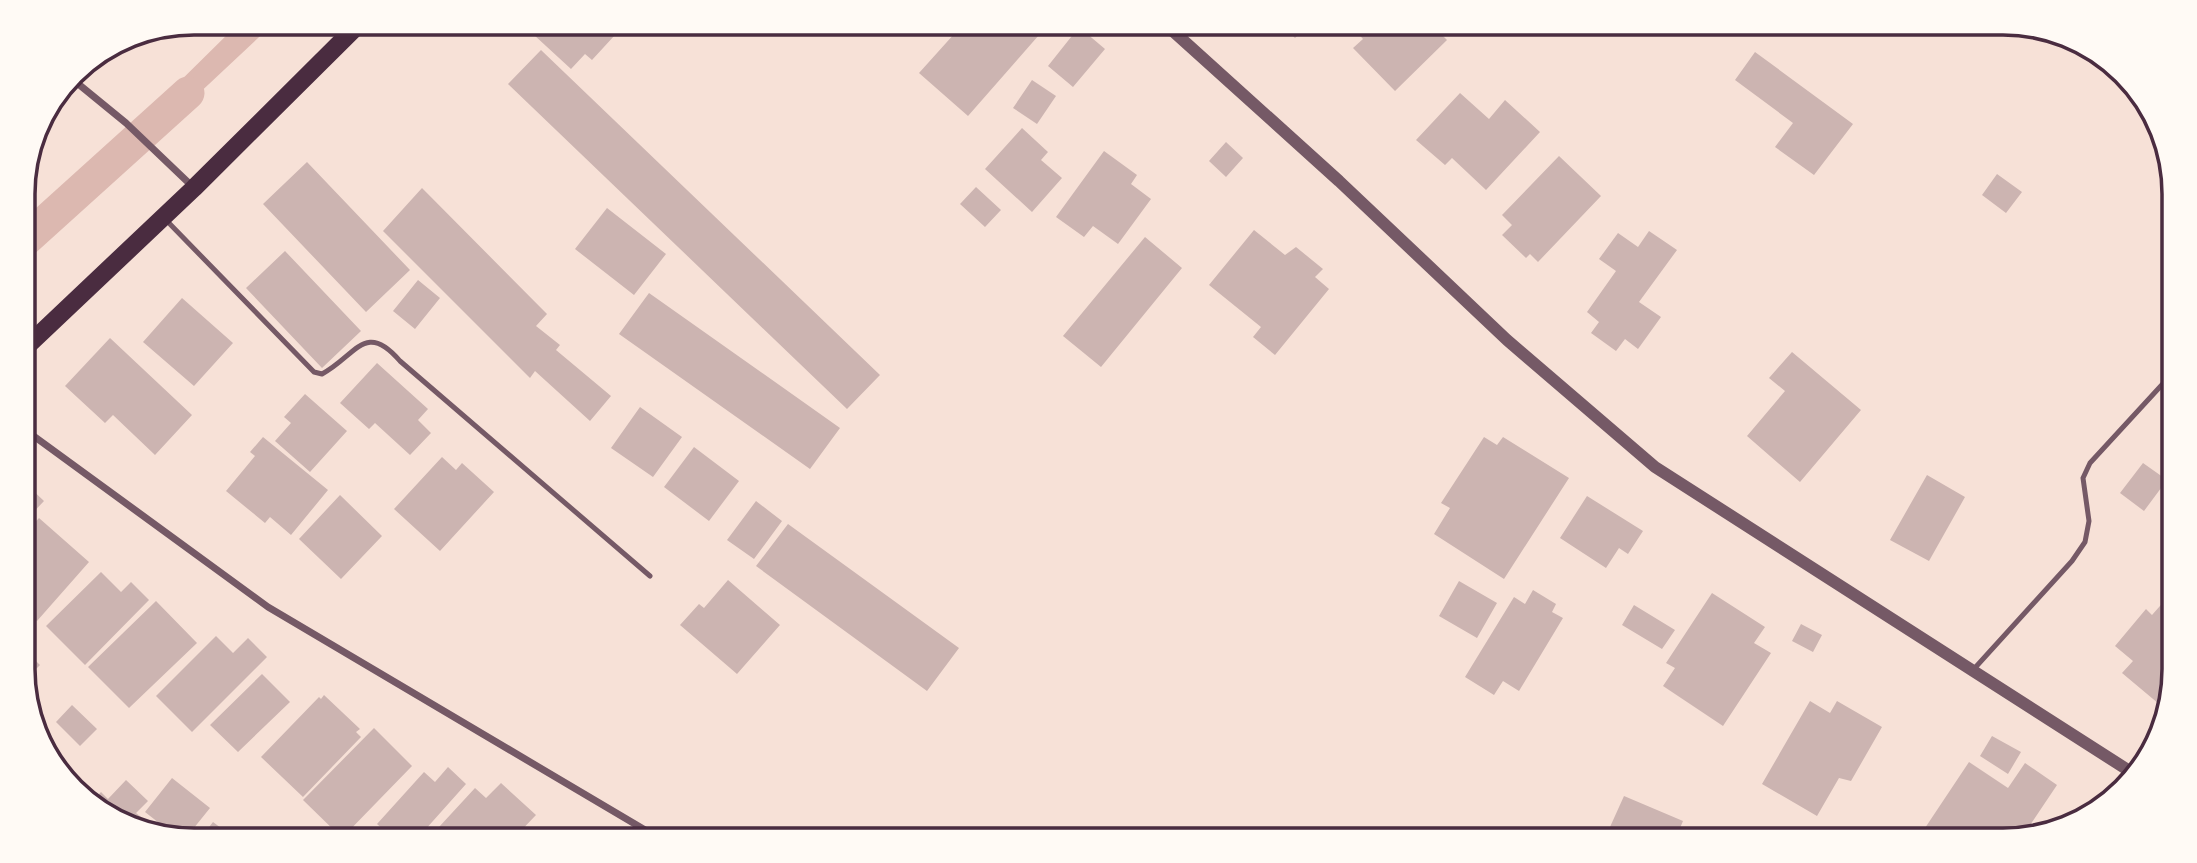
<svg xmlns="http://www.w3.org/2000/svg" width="2197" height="863" font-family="Jost,sans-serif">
<rect width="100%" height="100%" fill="#f7e1d7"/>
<path fill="#dcb8b0" d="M 239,23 L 274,23 L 162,128 L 150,116 L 164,97 Z
M 111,148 L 124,162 L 24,257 L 23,230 Z"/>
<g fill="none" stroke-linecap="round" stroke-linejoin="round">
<path stroke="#dcb8b0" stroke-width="33" d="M 23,242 L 188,93"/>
</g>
<path fill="#ccb4b1" d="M 521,23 L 626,23 L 592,60 L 585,54 L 571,69 Z
M 964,23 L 1025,23 L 1039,35 L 968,116 L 919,73 Z
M 1280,23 L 1310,23 L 1295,38 Z
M 1353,23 L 1430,23 L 1447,40 L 1395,91 L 1353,48 L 1363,39 L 1350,25 Z
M 1079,27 L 1105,49 L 1073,87 L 1048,66 Z
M 541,50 L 880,375 L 847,409 L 508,84 Z
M 1755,52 L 1853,124 L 1814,175 L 1775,147 L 1793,123 L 1735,80 Z
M 1032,80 L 1056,96 L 1037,124 L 1013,108 Z
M 1460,93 L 1489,119 L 1505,100 L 1540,132 L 1486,190 L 1452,158 L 1445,165 L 1416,140 Z
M 1022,128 L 1048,152 L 1041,160 L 1062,178 L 1032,212 L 985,169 Z
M 1226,142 L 1243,158 L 1226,177 L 1209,161 Z
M 1104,151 L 1137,175 L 1131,184 L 1151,199 L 1118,244 L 1093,226 L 1084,237 L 1056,217 Z
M 1559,156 L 1601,196 L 1538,262 L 1530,254 L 1526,258 L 1502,235 L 1512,225 L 1502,215 Z
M 307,162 L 410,270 L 366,312 L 263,204 Z
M 1997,174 L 2022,192 L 2006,213 L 1982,195 Z
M 976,187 L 1001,210 L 985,227 L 960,204 Z
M 422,188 L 547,314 L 536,326 L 560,345 L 556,350 L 611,396 L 590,421 L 535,371 L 530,378 L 383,231 Z
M 607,208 L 666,254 L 634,295 L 575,249 Z
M 1254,230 L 1285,255 L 1296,247 L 1323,269 L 1315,277 L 1329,289 L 1275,355 L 1253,337 L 1261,327 L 1209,285 Z
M 1649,231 L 1677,250 L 1639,302 L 1661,317 L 1638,349 L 1625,339 L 1616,351 L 1591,333 L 1599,322 L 1587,312 L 1616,271 L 1599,259 L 1618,233 L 1638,247 Z
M 1145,237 L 1182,268 L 1101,367 L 1063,336 Z
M 285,251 L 361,331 L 322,368 L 246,288 Z
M 418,280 L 440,298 L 415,329 L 393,311 Z
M 649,293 L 840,428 L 810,469 L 619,334 Z
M 182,298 L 233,343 L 194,386 L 143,342 Z
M 110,338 L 192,415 L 155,455 L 113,415 L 105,423 L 65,386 Z
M 1792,352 L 1861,410 L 1800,482 L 1747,436 L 1785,391 L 1769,378 Z
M 377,363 L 428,409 L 418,420 L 431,433 L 410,455 L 375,423 L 369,429 L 340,403 Z
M 305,394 L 347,431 L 310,472 L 275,441 L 291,423 L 284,417 Z
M 640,407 L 682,437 L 653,477 L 611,448 Z
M 263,437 L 328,490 L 291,535 L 270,517 L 265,523 L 226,491 L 255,456 L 250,452 Z
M 1484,437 L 1497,445 L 1503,437 L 1569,478 L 1504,579 L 1434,534 L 1450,508 L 1441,503 Z
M 694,447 L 739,481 L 709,521 L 664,487 Z
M 442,457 L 456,470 L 462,463 L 494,492 L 440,551 L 394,509 Z
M 2143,463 L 2167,480 L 2144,511 L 2120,493 Z
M 1927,475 L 1965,497 L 1929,561 L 1890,540 Z
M 25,483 L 44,501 L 25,521 Z
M 340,495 L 382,536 L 341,579 L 299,539 Z
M 1587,496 L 1643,531 L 1628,554 L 1619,548 L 1606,568 L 1560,538 Z
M 756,501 L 782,521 L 754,559 L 727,540 Z
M 39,518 L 89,562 L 37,621 L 25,611 L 25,534 Z
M 788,524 L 959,648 L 927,691 L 756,566 Z
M 101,572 L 121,592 L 131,582 L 149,600 L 85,665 L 46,626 Z
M 728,580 L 780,625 L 737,674 L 680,625 L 699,604 L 704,608 Z
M 1459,581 L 1497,603 L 1477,638 L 1439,616 Z
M 1533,590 L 1556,604 L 1552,612 L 1563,618 L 1519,691 L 1503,681 L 1494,695 L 1465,677 L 1514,597 L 1525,604 Z
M 1712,593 L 1765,627 L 1754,643 L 1771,653 L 1723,726 L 1663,686 L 1675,668 L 1666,663 Z
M 2167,598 L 2165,696 L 2159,704 L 2122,673 L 2133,661 L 2115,646 L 2146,609 L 2152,615 Z
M 156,601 L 197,643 L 129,708 L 88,667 Z
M 1634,605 L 1675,630 L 1662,649 L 1622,625 Z
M 1801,624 L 1822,635 L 1813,652 L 1792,641 Z
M 216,636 L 233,653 L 248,638 L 267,657 L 192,732 L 156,696 Z
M 26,651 L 40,665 L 26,679 Z
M 262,674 L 290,702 L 238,752 L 210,725 Z
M 324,695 L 360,729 L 356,732 L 361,737 L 303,797 L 261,757 L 319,697 L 321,699 Z
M 1810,701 L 1830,713 L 1837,701 L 1882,727 L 1851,781 L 1839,778 L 1817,816 L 1762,784 Z
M 72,705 L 97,729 L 80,746 L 56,722 Z
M 374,728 L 412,766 L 342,838 L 303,800 Z
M 1992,736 L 2021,752 L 2008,774 L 1980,756 Z
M 1969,762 L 2008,788 L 2025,763 L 2057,785 L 2022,837 L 2014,840 L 1917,840 Z
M 448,767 L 466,784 L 416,840 L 395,840 L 377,824 L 424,772 L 435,782 Z
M 172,778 L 210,808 L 185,839 L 177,837 L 145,812 Z
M 126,780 L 148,801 L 136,813 L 141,817 L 132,827 L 93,801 L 101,792 L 108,799 Z
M 501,783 L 536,815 L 512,840 L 427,840 L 475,788 L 486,798 Z
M 1624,796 L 1683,821 L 1675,840 L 1641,840 L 1610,827 Z
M 213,822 L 237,840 L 199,840 Z"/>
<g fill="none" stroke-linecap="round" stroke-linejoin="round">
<path stroke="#755966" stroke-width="5" d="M 1174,32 L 1183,23
M 166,220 L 314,372 L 322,374 C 356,356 365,320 400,361 L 650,576
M 1973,670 L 2072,561 L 2085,542 L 2089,521 L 2083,478 L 2090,463 L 2170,376"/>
<path stroke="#755966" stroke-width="7" d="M 71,78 L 126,123 L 193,187
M 24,429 L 268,607 L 662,840"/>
<path stroke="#755966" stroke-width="12" d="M 1164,23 L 1339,181 L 1507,340 L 1655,467 L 2131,772"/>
<path stroke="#4a2c40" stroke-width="18" d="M 24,349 L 194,188 L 360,23"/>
</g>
<path d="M0 0H2197V863H0ZM194 35H2003A159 159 0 0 1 2162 194V669A159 159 0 0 1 2003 828H194A159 159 0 0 1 35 669V194A159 159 0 0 1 194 35Z" fill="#fffaf5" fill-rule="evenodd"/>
<path fill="none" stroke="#4a2c40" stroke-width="3.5" d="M194 35H2003A159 159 0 0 1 2162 194V669A159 159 0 0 1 2003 828H194A159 159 0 0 1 35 669V194A159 159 0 0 1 194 35Z"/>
</svg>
